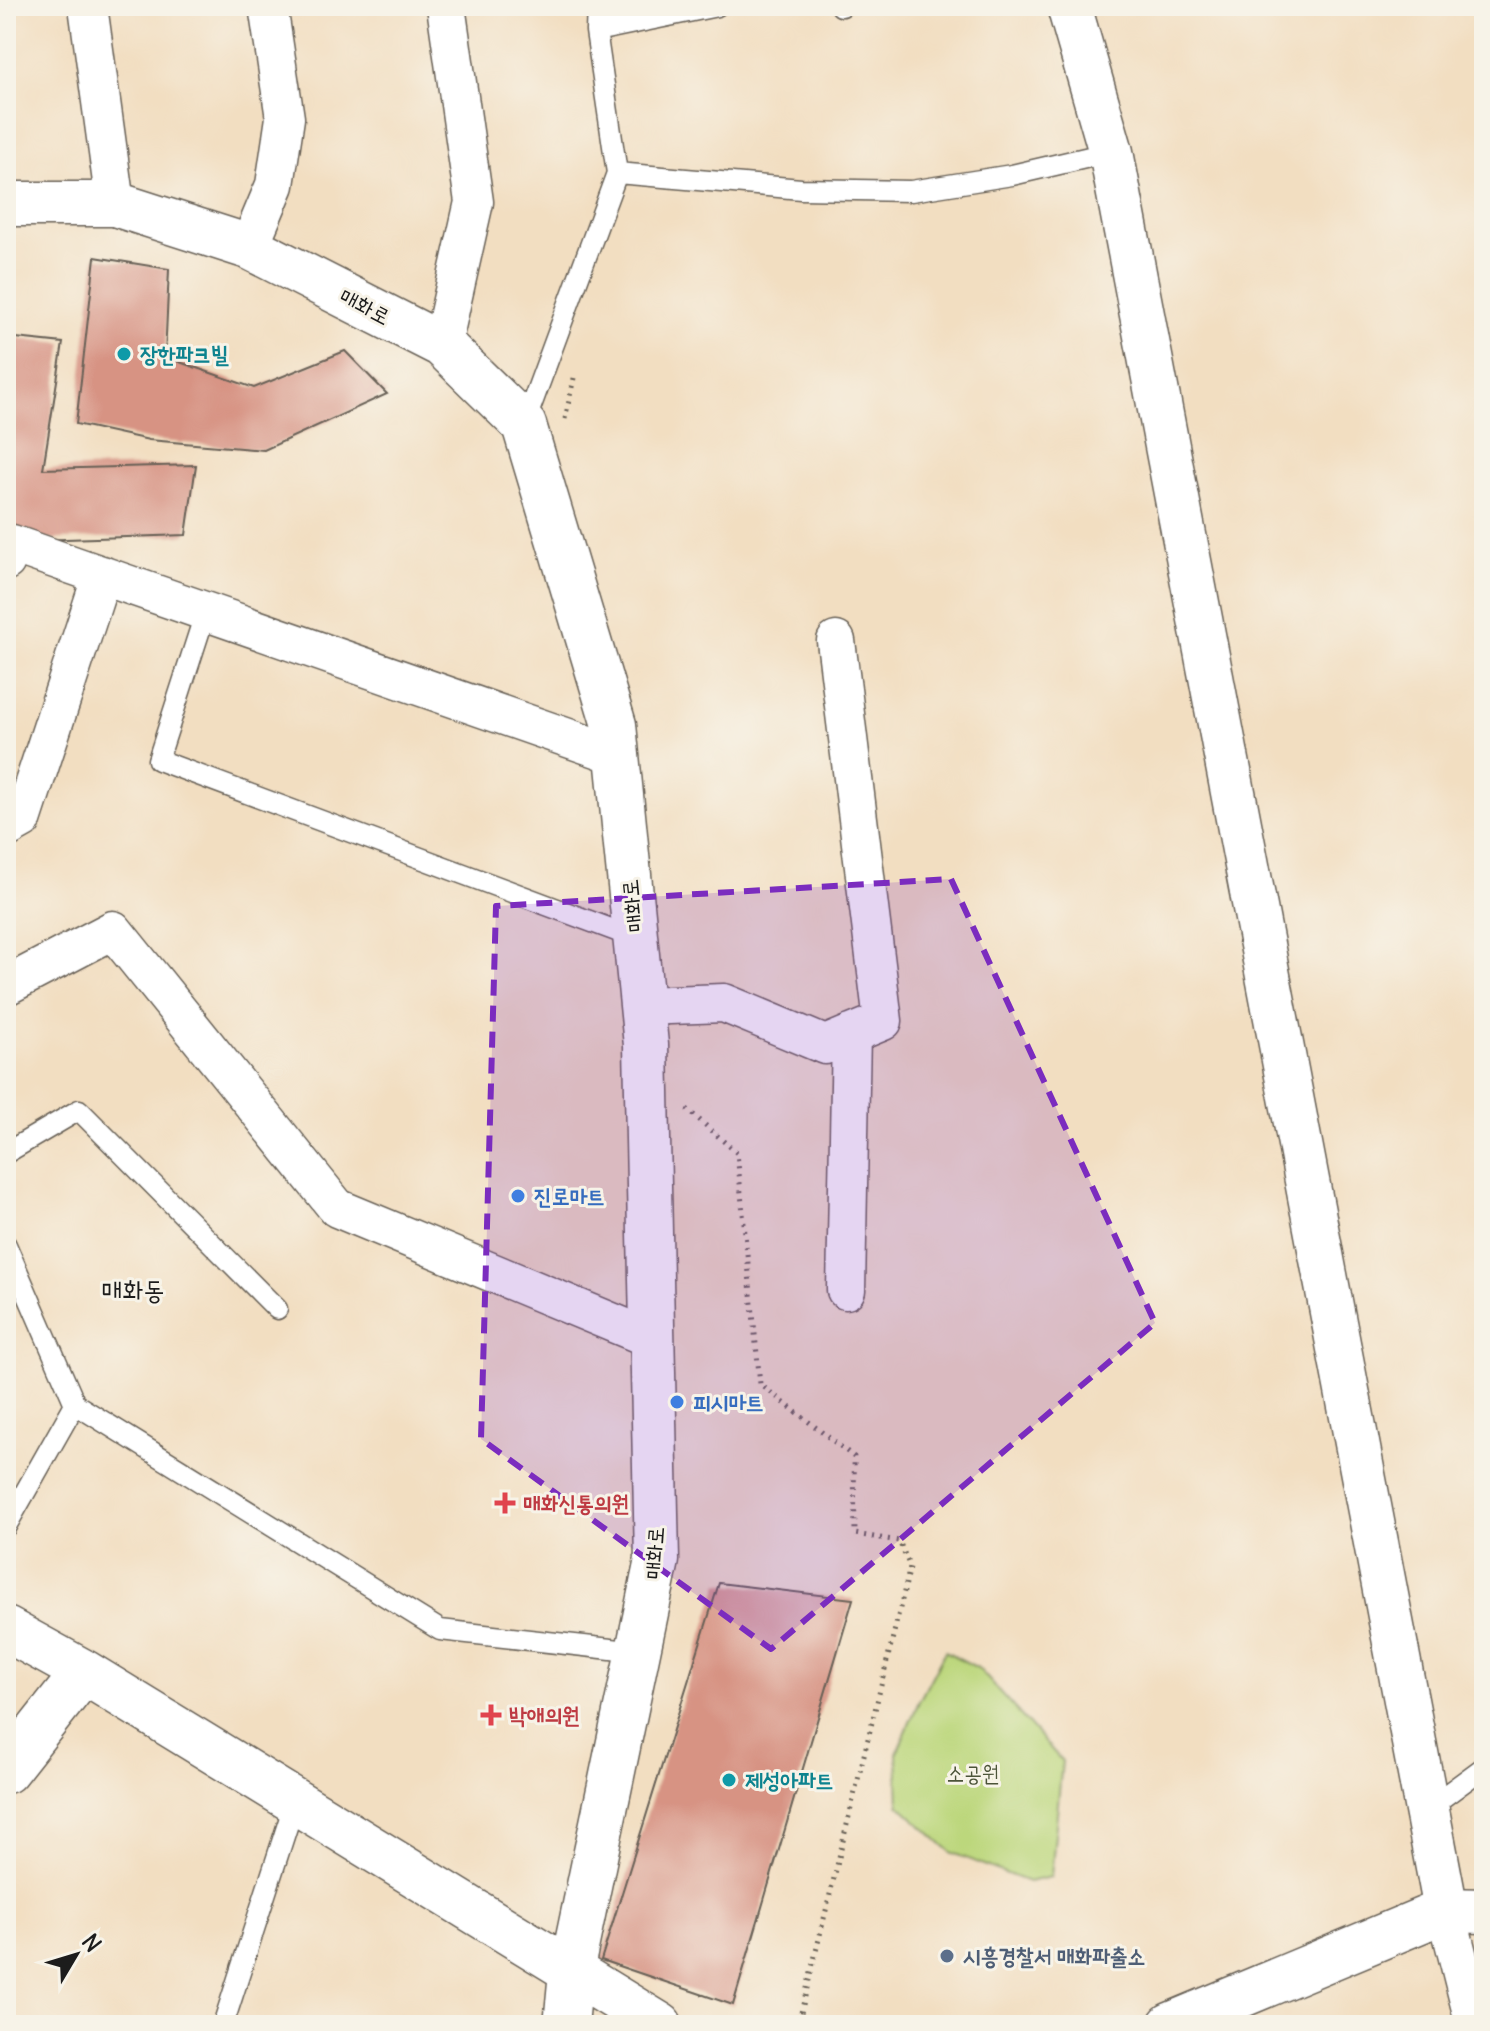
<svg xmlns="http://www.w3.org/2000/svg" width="1490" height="2031" font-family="Delius,'Poor Story',sans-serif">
<rect width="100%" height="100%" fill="#f7f3e8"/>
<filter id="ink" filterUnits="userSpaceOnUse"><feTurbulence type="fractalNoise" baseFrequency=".0125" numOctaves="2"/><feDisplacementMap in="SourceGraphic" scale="16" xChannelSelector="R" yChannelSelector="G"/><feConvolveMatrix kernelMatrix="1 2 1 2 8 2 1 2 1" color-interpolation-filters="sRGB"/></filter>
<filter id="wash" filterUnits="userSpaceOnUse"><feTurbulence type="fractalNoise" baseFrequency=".006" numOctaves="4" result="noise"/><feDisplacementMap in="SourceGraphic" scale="32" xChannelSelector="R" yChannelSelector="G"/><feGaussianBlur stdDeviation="1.8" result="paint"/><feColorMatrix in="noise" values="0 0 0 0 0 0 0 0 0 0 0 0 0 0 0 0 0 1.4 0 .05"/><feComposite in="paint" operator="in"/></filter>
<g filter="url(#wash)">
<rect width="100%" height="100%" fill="#f2dec1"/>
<path fill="#bcd77c" stroke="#6c7a4c" stroke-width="2" d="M 945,1651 L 978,1668 L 1062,1761 L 1051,1877 L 1028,1882 L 952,1853 L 899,1805 L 897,1753 L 919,1701 Z"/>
<g id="blocks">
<path fill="#d79383" d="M 95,257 L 169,269 L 165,357 L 254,388 L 345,351 L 387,394 L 264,450 L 149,440 L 76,424 Z
M 6,337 L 63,343 L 43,469 L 196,465 L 186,535 L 6,541 Z
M 719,1583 L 853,1599 L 733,2005 L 601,1960 Z"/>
</g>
</g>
<g filter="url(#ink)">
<use href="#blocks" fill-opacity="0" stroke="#676056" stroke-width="2"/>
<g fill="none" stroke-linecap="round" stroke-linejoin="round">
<g stroke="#676056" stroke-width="23">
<path id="service" d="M 841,6 L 842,6
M 596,31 L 717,6
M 617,173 L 801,189 L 911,191 L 1012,175 L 1111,152
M 524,425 L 617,173 L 596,31 L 597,6
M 206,611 L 158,760 L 635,938
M 6,1153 L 79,1110 L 277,1309
M 6,1245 L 75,1404 L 6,1526
M 75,1404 L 440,1630 L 638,1652
M 1427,1809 L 1484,1767
M 223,2025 L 295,1802"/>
</g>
<g stroke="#676056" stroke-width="41">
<path id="minor" d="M 88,6 L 115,204
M 249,247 L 275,185 L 285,118 L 268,6
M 442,345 L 474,202 L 446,6
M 6,561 L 12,544 L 617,755
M 6,829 L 22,820 L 102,575
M 6,986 L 113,930 L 337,1208 L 652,1339
M 642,1006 L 724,1003 L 825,1045 L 883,1021 L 836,641
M 846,1290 L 851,1034
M 1446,1910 L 1475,2025"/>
</g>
<g stroke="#676056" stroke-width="47">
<path id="tertiary" d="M 1069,6 L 1111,152 L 1446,1910
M 6,204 L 115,204 L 249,247 L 442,345 L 524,425 L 614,725 L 646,1045 L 657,1560 L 571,1972 L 566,2025
M 6,1629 L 84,1672 L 660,2025
M 6,1771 L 84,1672
M 1170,2025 L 1446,1910 L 1484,1911"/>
</g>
<path stroke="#676056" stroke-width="5" stroke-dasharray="2 6" stroke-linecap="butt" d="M 565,419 L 574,378
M 687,1109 L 737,1153 L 760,1384 L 854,1457 L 855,1534 L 899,1541 L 910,1567 L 798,2025"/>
<use href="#service" stroke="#fff" stroke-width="20"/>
<use href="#minor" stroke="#fff" stroke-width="38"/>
<use href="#tertiary" stroke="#fff" stroke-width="44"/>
</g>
</g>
<path fill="#7b2cbf" fill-opacity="0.2" stroke="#7b2cbf" stroke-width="6" stroke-dasharray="16 10" stroke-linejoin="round" d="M 951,879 L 1155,1323 L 771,1649 L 481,1439 L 496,906 Z"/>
<g fill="#0f9aa8" stroke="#f7f3e8" stroke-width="3">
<circle cx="124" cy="354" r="8"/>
<circle cx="729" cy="1780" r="8"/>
</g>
<g fill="#3f7fe0" stroke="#f7f3e8" stroke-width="3">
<circle cx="518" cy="1196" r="8"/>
<circle cx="677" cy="1402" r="8"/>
</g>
<g fill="#e0444e" stroke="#f7f3e8" stroke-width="3">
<path d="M501 1491h8v8h8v8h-8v8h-8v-8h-8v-8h8z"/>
<path d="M487 1703h8v8h8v8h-8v8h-8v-8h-8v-8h8z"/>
</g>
<circle fill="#5c6f8a" stroke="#f7f3e8" stroke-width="3" cx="947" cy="1956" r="8"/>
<g text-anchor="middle" stroke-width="6" stroke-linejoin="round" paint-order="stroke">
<g font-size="22" fill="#1c1c1c" stroke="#f7f3e8">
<text transform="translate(365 306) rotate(27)" y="8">매화로</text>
<text transform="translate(632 906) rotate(-96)" y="8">매화로</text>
<text transform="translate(654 1553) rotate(-86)" y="8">매화로</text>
</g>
<g font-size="22" font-weight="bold" fill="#0d838f" stroke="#f7f3e8" text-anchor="start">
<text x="140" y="362">장한파크빌</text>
<text x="745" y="1788">제성아파트</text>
</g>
<g font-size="22" font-weight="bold" fill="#366cbe" stroke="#f7f3e8" text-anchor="start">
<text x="534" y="1204">진로마트</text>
<text x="693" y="1410">피시마트</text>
</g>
<g font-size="22" font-weight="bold" fill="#be3a42" stroke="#f7f3e8" text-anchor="start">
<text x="523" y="1511">매화신통의원</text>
<text x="509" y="1723">박애의원</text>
</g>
<g font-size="22" fill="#4c5439" stroke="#f7f3e8">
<text x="973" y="1781">소공원</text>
</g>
<g font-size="22" font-weight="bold" fill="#4e5e75" stroke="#f7f3e8" text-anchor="start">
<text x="963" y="1964">시흥경찰서 매화파출소</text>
</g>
<g font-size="26" fill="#1c1c1c" stroke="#f7f3e8">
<text x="133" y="1299">매화동</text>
</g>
</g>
<rect width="1490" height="2031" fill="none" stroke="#f7f3e8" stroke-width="32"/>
<g transform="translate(76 1955) rotate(52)" stroke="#f7f3e8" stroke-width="6" paint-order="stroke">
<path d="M0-6L14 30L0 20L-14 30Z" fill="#1c1c1c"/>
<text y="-12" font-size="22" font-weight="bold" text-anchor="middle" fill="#1c1c1c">N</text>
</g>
</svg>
